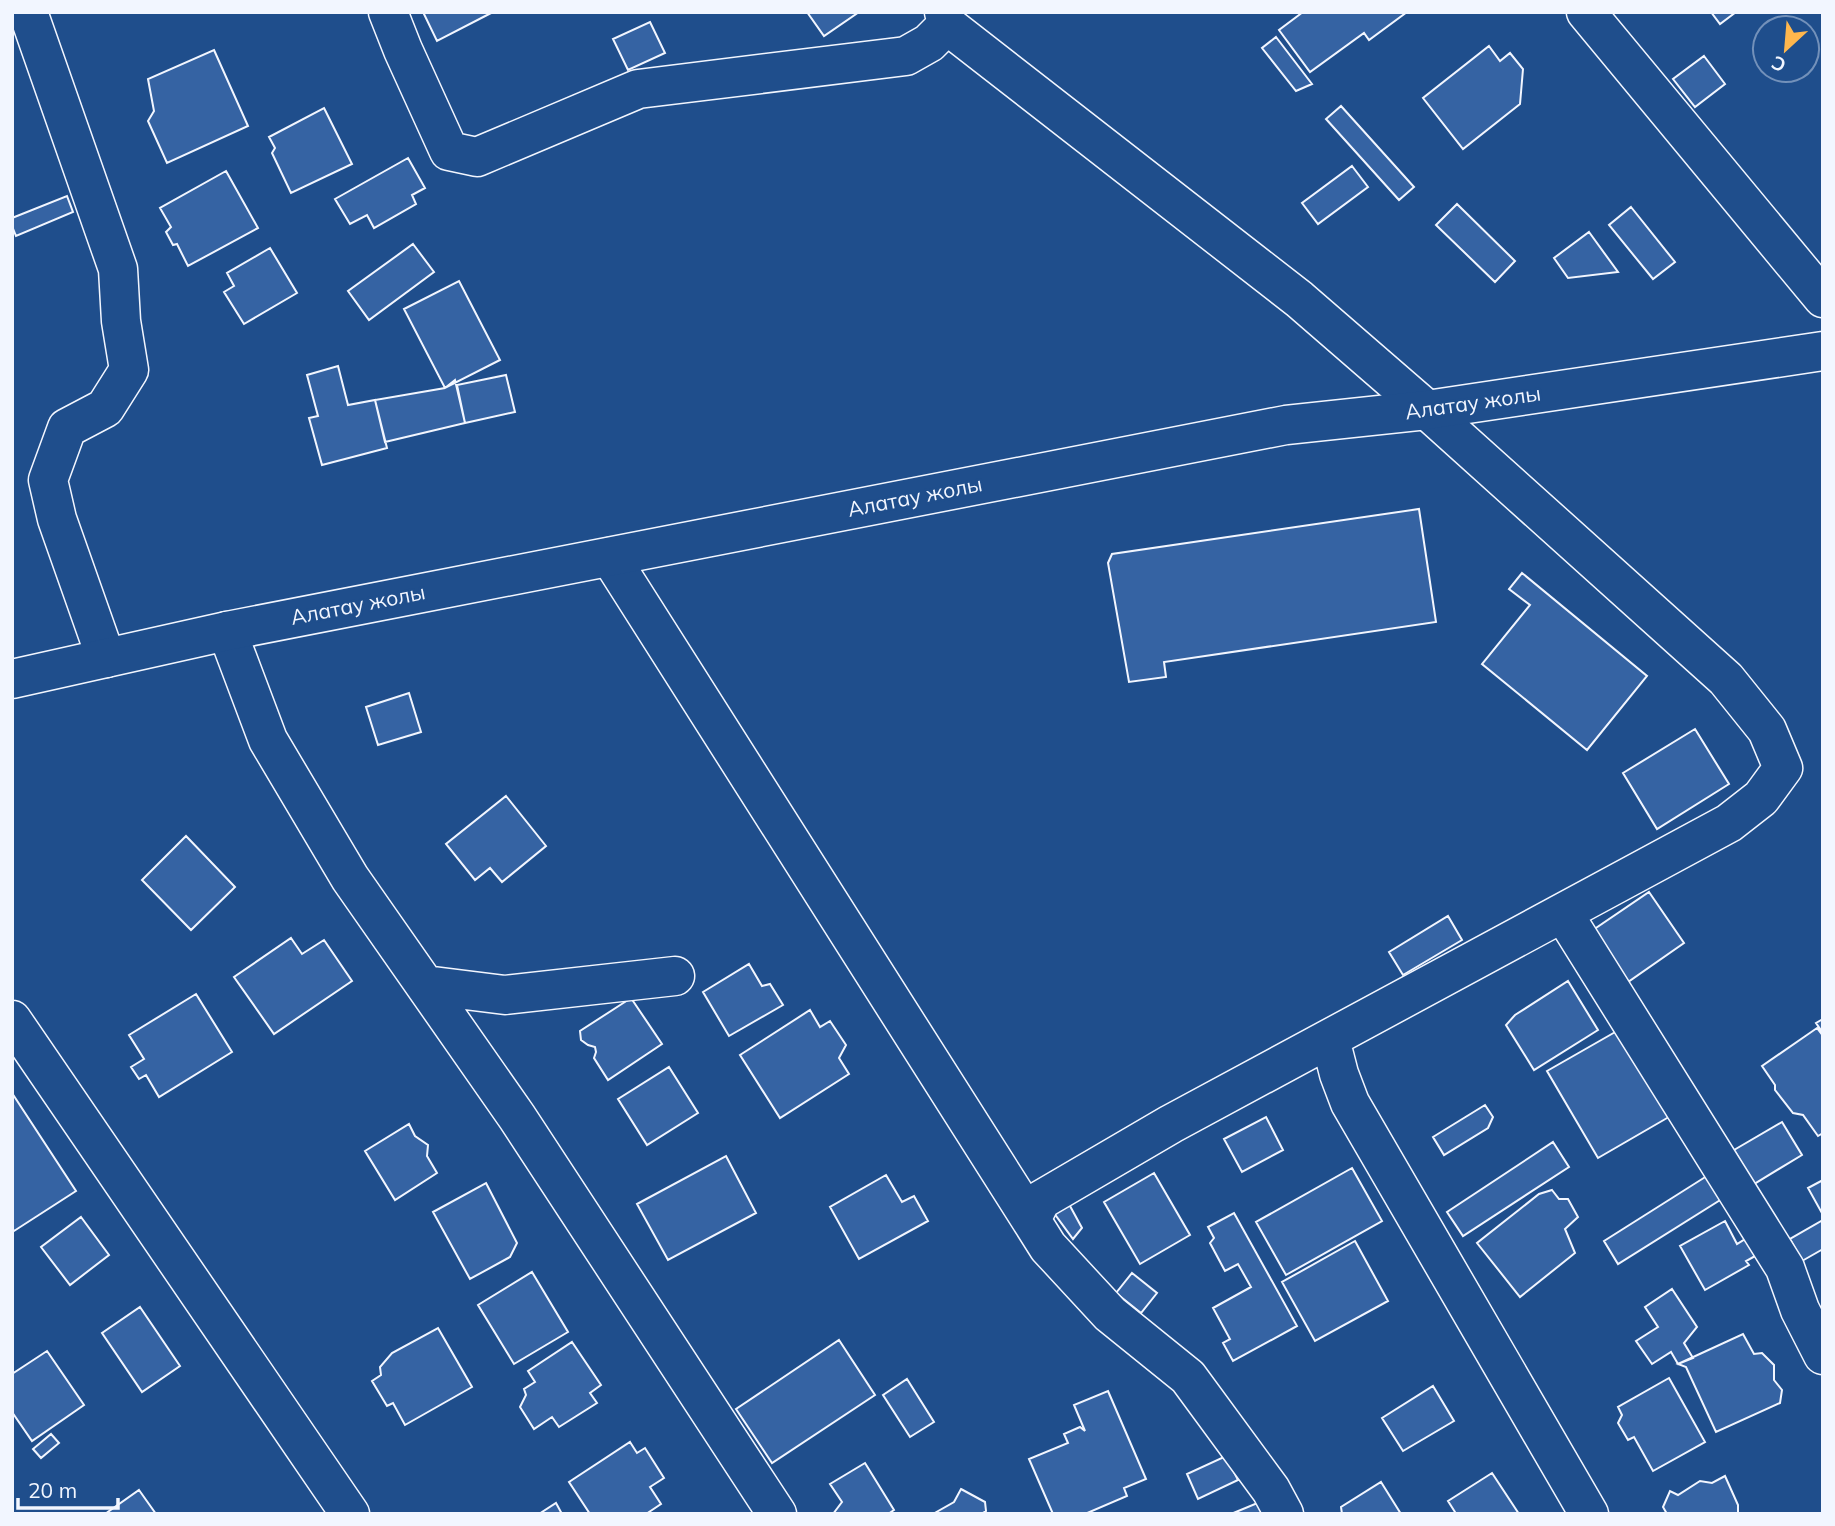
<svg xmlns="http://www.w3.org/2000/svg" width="1835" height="1526" font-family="Mulish,sans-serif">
<rect width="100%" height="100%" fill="#1f4e8c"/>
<path fill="#3563a3" stroke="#f2f6ff" stroke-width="2" d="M 423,12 L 493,12 L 437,41 Z
M 807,12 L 859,12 L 824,36 Z
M 1303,12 L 1407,12 L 1369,40 L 1364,33 L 1310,72 L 1279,30 Z
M 1711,12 L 1736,12 L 1720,24 Z
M 650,22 L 665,53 L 628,70 L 613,39 Z
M 1276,37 L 1312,84 L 1296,91 L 1262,48 Z
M 1489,46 L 1500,61 L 1510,53 L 1523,69 L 1520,104 L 1463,149 L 1423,98 Z
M 214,50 L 248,126 L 167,163 L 148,121 L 154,111 L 148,79 Z
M 1704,56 L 1725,84 L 1695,107 L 1673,79 Z
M 1341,106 L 1414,187 L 1399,200 L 1326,119 Z
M 324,108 L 352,164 L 291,193 L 272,153 L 275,148 L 269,137 Z
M 408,158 L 425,188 L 412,195 L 416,204 L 374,228 L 367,215 L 350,224 L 335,199 Z
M 1352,166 L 1368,187 L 1318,224 L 1302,203 Z
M 226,171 L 258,228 L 188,266 L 177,244 L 173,245 L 166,232 L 171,227 L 160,208 Z
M 67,196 L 73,212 L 16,236 L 12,226 L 12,218 Z
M 1457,204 L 1515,261 L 1495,282 L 1436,225 Z
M 1631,207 L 1675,262 L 1653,279 L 1609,225 Z
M 1589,232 L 1618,272 L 1568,278 L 1554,258 Z
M 413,244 L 434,272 L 369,320 L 348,291 Z
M 270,248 L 297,293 L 244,324 L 224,292 L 234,286 L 227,273 Z
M 459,281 L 500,360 L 445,388 L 404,309 Z
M 338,366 L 348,405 L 375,400 L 387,448 L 322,465 L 309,418 L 318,416 L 307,375 Z
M 506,375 L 515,412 L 465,423 L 457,385 Z
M 455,380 L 465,423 L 385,442 L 375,400 L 445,388 Z
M 1419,509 L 1436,622 L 1164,662 L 1166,677 L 1129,682 L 1108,563 L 1112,554 Z
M 1522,573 L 1647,676 L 1587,750 L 1482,664 L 1530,605 L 1509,589 Z
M 409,693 L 421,732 L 378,745 L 366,707 Z
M 1695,729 L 1729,784 L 1657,829 L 1623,773 Z
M 506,796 L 546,846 L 502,882 L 490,868 L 475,880 L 446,844 Z
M 186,836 L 235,887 L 191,930 L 142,880 Z
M 1649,892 L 1684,943 L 1628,982 L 1593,930 Z
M 1448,916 L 1462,940 L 1403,975 L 1389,952 Z
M 291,938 L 302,954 L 324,940 L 352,981 L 274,1034 L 234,977 Z
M 749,964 L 762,986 L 770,984 L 783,1005 L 729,1036 L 703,992 Z
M 1568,981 L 1598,1030 L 1534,1070 L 1506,1025 L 1515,1015 Z
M 196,994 L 232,1052 L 159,1097 L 146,1075 L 139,1079 L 131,1067 L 144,1059 L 129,1035 Z
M 631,998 L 662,1044 L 608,1080 L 594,1058 L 596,1052 L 595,1047 L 588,1045 L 581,1040 L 580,1031 Z
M 810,1010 L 820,1027 L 830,1021 L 846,1045 L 839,1058 L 849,1074 L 780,1118 L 740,1055 Z
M 1823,1019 L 1823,1033 L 1816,1023 Z
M 1624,1027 L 1674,1114 L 1598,1158 L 1547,1071 Z
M 1817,1028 L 1823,1036 L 1823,1133 L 1818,1136 L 1803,1115 L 1793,1113 L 1775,1090 L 1775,1085 L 1762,1066 Z
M 669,1067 L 698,1113 L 647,1145 L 618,1099 Z
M 12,1093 L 76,1191 L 14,1231 L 12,1228 Z
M 1485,1105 L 1493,1117 L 1488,1128 L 1444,1155 L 1433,1137 Z
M 1266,1117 L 1283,1150 L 1242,1172 L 1224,1139 Z
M 1782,1122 L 1802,1155 L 1754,1184 L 1734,1150 Z
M 409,1124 L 415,1136 L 428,1145 L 427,1156 L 437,1173 L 395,1200 L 365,1151 Z
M 1553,1142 L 1569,1167 L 1463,1236 L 1447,1212 Z
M 726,1156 L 756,1213 L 668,1260 L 637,1204 Z
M 1352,1168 L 1382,1221 L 1286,1275 L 1256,1222 Z
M 1154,1173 L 1190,1235 L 1140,1264 L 1104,1202 Z
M 1710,1174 L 1725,1197 L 1618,1264 L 1604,1241 Z
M 886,1175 L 902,1202 L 914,1196 L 928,1221 L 859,1259 L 830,1207 Z
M 1823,1180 L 1823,1215 L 1808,1188 Z
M 486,1183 L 517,1243 L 510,1257 L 470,1279 L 433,1212 Z
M 1552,1190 L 1559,1199 L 1568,1199 L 1578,1217 L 1565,1229 L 1575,1253 L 1520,1297 L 1477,1243 L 1539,1194 Z
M 1063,1201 L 1070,1206 L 1082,1228 L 1073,1239 L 1051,1209 Z
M 1234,1213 L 1297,1326 L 1233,1361 L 1223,1343 L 1230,1339 L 1213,1308 L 1251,1287 L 1238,1264 L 1225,1271 L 1210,1243 L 1214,1238 L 1208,1227 Z
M 81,1217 L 109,1255 L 70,1285 L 41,1247 Z
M 1823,1220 L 1823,1249 L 1802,1261 L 1790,1239 Z
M 1725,1221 L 1737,1244 L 1747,1238 L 1757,1255 L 1746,1261 L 1749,1265 L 1705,1290 L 1680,1246 Z
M 1355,1241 L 1388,1301 L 1315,1341 L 1282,1282 Z
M 532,1272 L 568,1332 L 514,1364 L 478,1305 Z
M 1132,1273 L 1157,1293 L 1141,1313 L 1116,1293 Z
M 1672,1289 L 1697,1327 L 1684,1343 L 1693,1358 L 1678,1364 L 1671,1352 L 1652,1364 L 1636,1341 L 1658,1327 L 1645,1307 Z
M 140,1307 L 180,1366 L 142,1392 L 102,1333 Z
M 438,1328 L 472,1387 L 405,1425 L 393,1403 L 387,1406 L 372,1381 L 381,1375 L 380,1367 L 392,1353 Z
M 1743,1334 L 1754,1354 L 1762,1353 L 1774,1365 L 1774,1380 L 1782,1390 L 1780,1403 L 1716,1432 L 1686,1367 L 1678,1364 Z
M 839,1340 L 875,1395 L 772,1463 L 736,1409 Z
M 572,1342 L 601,1385 L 590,1393 L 597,1403 L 559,1427 L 552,1417 L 534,1429 L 520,1407 L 526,1395 L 524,1389 L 535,1382 L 528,1371 Z
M 47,1351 L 84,1405 L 32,1441 L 12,1412 L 12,1374 Z
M 1669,1378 L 1705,1442 L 1653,1471 L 1634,1437 L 1628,1440 L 1618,1423 L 1622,1415 L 1618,1407 Z
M 907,1379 L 934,1422 L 910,1437 L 883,1395 Z
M 1433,1386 L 1454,1421 L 1403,1451 L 1382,1418 Z
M 1108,1391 L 1146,1479 L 1124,1488 L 1127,1496 L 1085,1514 L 1053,1514 L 1029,1459 L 1068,1443 L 1064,1434 L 1080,1427 L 1085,1431 L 1074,1405 Z
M 51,1434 L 59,1443 L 41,1458 L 33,1449 Z
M 630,1442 L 637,1453 L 645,1448 L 664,1478 L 650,1487 L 661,1504 L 646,1514 L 590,1514 L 569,1482 Z
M 1226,1456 L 1238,1480 L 1198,1499 L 1187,1474 Z
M 865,1463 L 894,1510 L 888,1514 L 833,1514 L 842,1502 L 830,1484 Z
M 1492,1473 L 1519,1514 L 1454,1514 L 1455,1512 L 1448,1501 Z
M 1725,1476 L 1738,1505 L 1738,1514 L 1667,1514 L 1663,1507 L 1670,1491 L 1678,1495 L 1700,1481 L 1712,1483 Z
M 1381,1482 L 1401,1514 L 1342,1514 L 1341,1507 Z
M 961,1489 L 985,1502 L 986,1511 L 981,1514 L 933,1514 L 954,1502 Z
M 139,1490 L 156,1514 L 105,1514 Z
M 1267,1499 L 1273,1514 L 1231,1514 Z
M 556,1503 L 562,1514 L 539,1514 Z"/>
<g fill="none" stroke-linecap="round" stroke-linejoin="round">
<g stroke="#f2f6ff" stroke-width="41">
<path id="minor" d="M 28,12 L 118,269 L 121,321 L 129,370 L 105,408 L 67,428 L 48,480 L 57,519 L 106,658
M 388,12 L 403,50 L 449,151 L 477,157 L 638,89 L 906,56 L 929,43 L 947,25
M 944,12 L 947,25 L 1299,299 L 1427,410 L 1726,679 L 1767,730 L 1783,768 L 1761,798 L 1729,823 L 1171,1124 L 1041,1200 L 1031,1220 L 1048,1247 L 1110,1314 L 1188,1377 L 1271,1490 L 1284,1514
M 1586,12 L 1823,298
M 610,557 L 1031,1220
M 227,631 L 268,740 L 350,878 L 517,1117 L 777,1514
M 1563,913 L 1785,1268 L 1800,1310 L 1823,1355
M 425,985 L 505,995 L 675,976
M 12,1020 L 350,1514
M 1330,1039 L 1339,1074 L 1350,1103 L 1589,1514"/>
</g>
<g stroke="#f2f6ff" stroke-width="41">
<path id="major" d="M 12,679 L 227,631 L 1286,425 L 1427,410 L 1823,351"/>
</g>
<use href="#minor" stroke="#1f4e8c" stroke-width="38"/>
<use href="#major" stroke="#1f4e8c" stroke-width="38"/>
</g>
<g text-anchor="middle" stroke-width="5" stroke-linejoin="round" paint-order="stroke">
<g font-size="21" fill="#f2f6ff" stroke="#1f4e8c">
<text transform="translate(1473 403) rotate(-8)" y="7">Алатау жолы</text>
<text transform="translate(915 497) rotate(-11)" y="7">Алатау жолы</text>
<text transform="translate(358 605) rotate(-11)" y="7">Алатау жолы</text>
</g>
</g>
<rect width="1835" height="1526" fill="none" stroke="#f2f6ff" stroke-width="28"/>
<g transform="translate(1786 49) rotate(206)"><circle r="33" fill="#1f4e8c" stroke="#7391ba" stroke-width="2"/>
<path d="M0-5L12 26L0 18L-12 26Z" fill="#ffb74d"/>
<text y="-10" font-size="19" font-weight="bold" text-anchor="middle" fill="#f2f6ff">С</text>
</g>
<path d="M18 1498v10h100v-10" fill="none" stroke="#f2f6ff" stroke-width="3.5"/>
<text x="28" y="1498" font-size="21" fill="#f2f6ff" stroke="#1f4e8c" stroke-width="5" paint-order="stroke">20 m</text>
</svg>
